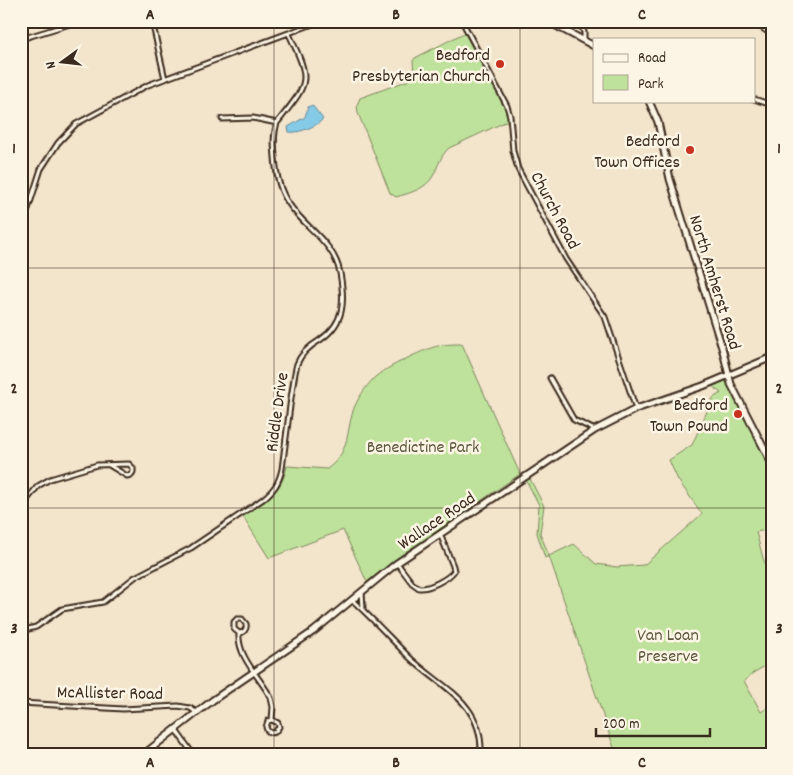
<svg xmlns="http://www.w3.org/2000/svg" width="793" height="775" font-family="Dekko,sans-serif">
<rect width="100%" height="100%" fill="#f3e4cc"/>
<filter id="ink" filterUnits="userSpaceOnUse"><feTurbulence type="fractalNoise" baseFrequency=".02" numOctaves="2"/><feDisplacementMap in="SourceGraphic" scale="10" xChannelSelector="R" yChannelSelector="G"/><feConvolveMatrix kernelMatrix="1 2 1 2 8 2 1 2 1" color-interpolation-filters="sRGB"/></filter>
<g filter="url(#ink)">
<path fill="#bee29b" stroke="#7c865c" d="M 462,34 L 465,34 L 503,103 L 507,112 L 507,121 L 449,148 C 440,156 439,165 433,176 C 426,189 410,193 396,197 L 390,193 L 358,113 L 357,105 L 360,98 L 412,79 L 414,75 L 413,61 L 415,58 Z
M 462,344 L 520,474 L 396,559 L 367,582 L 343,530 L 269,558 L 242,515 C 265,500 281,495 287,466 L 327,469 C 349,453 346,435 353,411 C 356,401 366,386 374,378 C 383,369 429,346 443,345 C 449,344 456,344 462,344 Z
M 727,379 L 735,399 L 763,450 L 772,470 L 772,529 L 756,532 L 763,558 L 772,580 L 772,662 L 753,673 L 744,681 L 761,712 L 772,705 L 772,754 L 616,754 L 549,556 L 545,558 L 537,533 L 539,505 L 526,480 L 529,477 L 544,506 L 540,533 L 549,556 L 574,544 L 596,564 L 617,567 L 644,565 L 702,514 L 678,480 L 669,460 L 692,445 L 713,398 L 721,393 L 711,385 Z"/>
<path fill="#85cbe7" stroke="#678b97" d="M 312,105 L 323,119 C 318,126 297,134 289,132 L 288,127 L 305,117 L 308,107 Z"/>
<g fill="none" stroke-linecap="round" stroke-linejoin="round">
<g stroke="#3b2a1e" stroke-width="7">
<path id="street" d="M 152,21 L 165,79
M 462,21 L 507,106 L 510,116 L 513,151 L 518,169 L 566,259 L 605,317 L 636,409
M 579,21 L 584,32 L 584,41
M 21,39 L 80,21
M 754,99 L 772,105
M 222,119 L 253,118 L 277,123
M 21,231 L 41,169 L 58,143 L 76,124 L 148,85 L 321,21
M 550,378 L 574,420 L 595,430
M 21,507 L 38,486 L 50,479 L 97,465 L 129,464 L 133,468 L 133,472 L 131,475 L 127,476 L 109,465
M 397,563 L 412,583 L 419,588 C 429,589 448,579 454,571 L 453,566 L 440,534
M 362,591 L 363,609
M 352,600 C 372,618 390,638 409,657 C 441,688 483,701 481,754
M 21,631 L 36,627 L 62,609 L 103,602 L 135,577 L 191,548 L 263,499 C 274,490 279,483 282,469 C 285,445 288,422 291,398 C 293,387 294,375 297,364 C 301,353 310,346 320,340 C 345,323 345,301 340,273 C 334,242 305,228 289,204 C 279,190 276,174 275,157 C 274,146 273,134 277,123 C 309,82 312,83 289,34
M 239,633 C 244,633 247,629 246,624 L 242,619 L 237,619 L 234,622 L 234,629 L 239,633 C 237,657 260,677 271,698 L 273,707 L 272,720 L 268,721 L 266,727 C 267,732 271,734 275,732 L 279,727 L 278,723 L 272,720
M 21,703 L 123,709 L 178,706 L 190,708 L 196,712
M 175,729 L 193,754"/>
</g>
<g stroke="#3b2a1e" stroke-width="9">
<path id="secondary" d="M 547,21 L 594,46
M 649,101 L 658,122 L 670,179 L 723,351 L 731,384 L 772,464
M 144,754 L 213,700 L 314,631 L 397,563 L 595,430 L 636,409 L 703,386 L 772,357"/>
</g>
<g stroke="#3b2a1e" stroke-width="10">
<path id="highway" d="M 755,21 L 772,33
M 768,21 L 772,24"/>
</g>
<use href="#street" stroke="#fcf5e5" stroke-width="3"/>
<use href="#secondary" stroke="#fcf5e5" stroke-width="5"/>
<use href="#highway" stroke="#fcf5e5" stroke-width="6"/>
</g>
</g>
<path fill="none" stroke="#3b2a1e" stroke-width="1" stroke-opacity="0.55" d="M 274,21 L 274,754M 520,21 L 520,754M 21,268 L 772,268M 21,508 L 772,508"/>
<g fill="#c8321e" stroke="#fcf5e5" stroke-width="2">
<circle cx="500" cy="64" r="5"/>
<circle cx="690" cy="150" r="5"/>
<circle cx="738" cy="414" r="5"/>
</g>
<g text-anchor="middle" stroke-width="5" stroke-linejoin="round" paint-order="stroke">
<g font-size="18" fill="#3b2a1e" stroke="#fcf5e5" text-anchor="end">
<text x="490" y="60">Bedford<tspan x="490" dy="21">Presbyterian Church</tspan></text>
<text x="680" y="146">Bedford<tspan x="680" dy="21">Town Offices</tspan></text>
<text x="728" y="410">Bedford<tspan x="728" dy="21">Town Pound</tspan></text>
</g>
<g font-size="18" fill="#3b2a1e" stroke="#fcf5e5">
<text transform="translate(556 210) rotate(62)" y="6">Church Road</text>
<text transform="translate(716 282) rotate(73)" y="6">North Amherst Road</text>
<text transform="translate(276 412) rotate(-82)" y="6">Riddle Drive</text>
<text transform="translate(436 520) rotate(-34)" y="6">Wallace Road</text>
<text transform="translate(110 692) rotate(1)" y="6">McAllister Road</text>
</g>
<g font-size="18" fill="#5c583d" stroke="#fcf5e5">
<text x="423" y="452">Benedictine Park</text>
<text x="668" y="640">Van Loan<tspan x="668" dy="21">Preserve</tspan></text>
</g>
</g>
<rect width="793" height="775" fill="none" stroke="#fcf5e5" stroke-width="55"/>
<rect x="593" y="38" width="162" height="65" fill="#fcf5e5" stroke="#afa495"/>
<rect x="603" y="54" width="25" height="8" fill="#fcf5e5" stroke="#afa495"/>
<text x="638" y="62" font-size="15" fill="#3b2a1e">Road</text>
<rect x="603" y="75" width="25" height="15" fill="#bee29b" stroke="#afa495"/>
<text x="638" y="88" font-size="15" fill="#3b2a1e">Park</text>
<g transform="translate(62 62) rotate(255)" stroke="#fcf5e5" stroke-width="4" paint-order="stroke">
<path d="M0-4L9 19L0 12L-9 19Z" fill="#3b2a1e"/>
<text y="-8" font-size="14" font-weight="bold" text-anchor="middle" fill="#3b2a1e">N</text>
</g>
<path d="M596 728v8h114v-8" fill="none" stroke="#3b2a1e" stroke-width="2.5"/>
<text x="603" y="728" font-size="15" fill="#3b2a1e" stroke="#fcf5e5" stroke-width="4" paint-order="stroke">200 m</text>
<rect x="28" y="28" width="738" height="720" fill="none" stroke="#3b2a1e" stroke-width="2"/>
<g font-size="16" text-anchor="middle" font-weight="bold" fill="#3b2a1e">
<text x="150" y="19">A</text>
<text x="396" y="19">B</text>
<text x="642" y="19">C</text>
<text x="14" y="153">1</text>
<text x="779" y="153">1</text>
<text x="14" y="393">2</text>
<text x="779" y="393">2</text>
<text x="14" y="633">3</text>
<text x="779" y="633">3</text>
<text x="150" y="767">A</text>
<text x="396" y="767">B</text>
<text x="642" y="767">C</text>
</g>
</svg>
